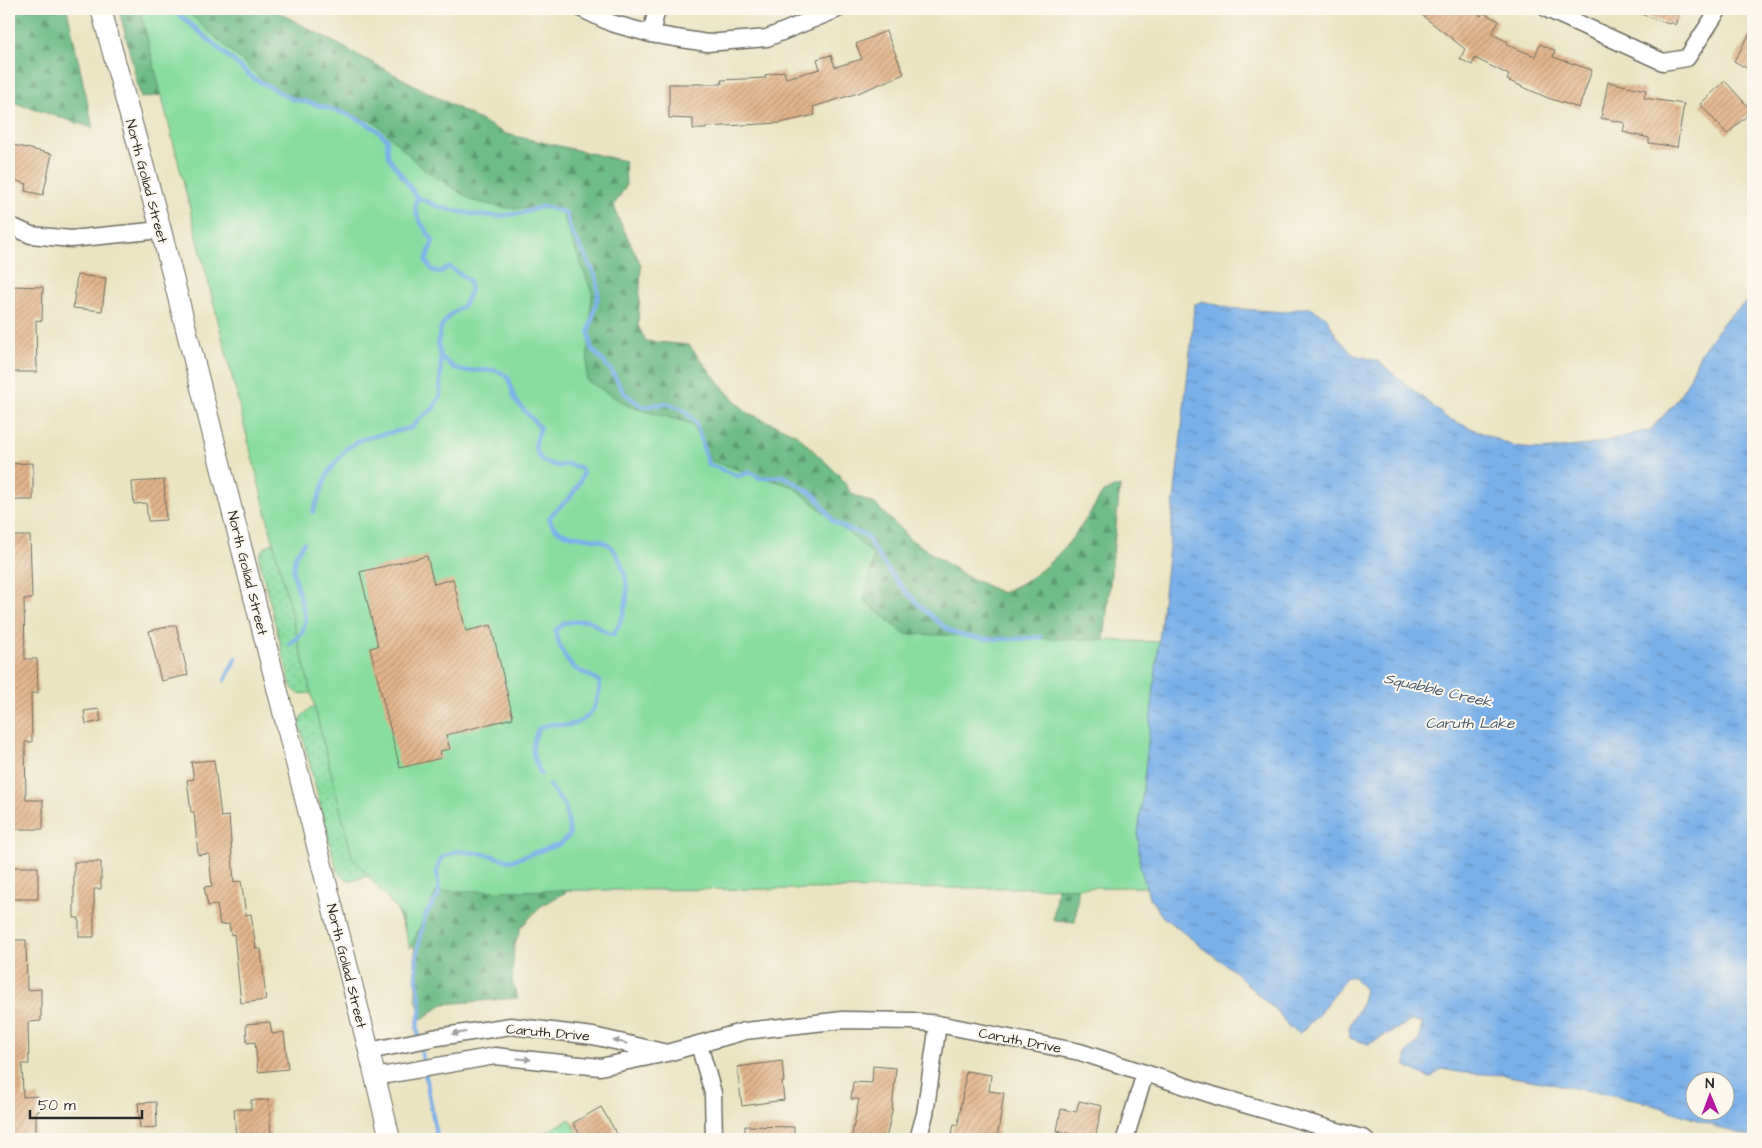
<svg xmlns="http://www.w3.org/2000/svg" width="1762" height="1148" font-family="'Architects Daughter',sans-serif">
<defs>
<pattern id="green-dots" width="8" height="8" patternUnits="userSpaceOnUse" patternTransform="scale(1.25)"><rect width="8" height="8" fill="#88dda0"/><path d="M2 2h.1M6 6h.1" fill="none" stroke="#76be8a" stroke-width="1.8" stroke-linecap="round"/></pattern>
<pattern id="forest-firs" width="22" height="20" patternUnits="userSpaceOnUse" patternTransform="scale(1.25)"><rect width="22" height="20" fill="#6ebc86"/><path d="M5 1l3.5 6h-7zM16 11l3.5 6h-7z" fill="#5b996e"/></pattern>
<pattern id="water-ripples" width="26" height="14" patternUnits="userSpaceOnUse" patternTransform="scale(1.25)"><rect width="26" height="14" fill="#7ab0e9"/><path d="M2 4q2-2 4 0t4 0M15 11q2-2 4 0t4 0" fill="none" stroke="#648fbd"/></pattern>
<pattern id="building-hatch" width="6" height="6" patternUnits="userSpaceOnUse" patternTransform="scale(1.25)"><rect width="6" height="6" fill="#e2b58c"/><path d="M-1 1l2-2M0 6l6-6M5 7l2-2" fill="none" stroke="#b79373"/></pattern>
</defs>
<rect width="100%" height="100%" fill="#fbf7ec"/>
<filter id="ink" filterUnits="userSpaceOnUse"><feTurbulence type="fractalNoise" baseFrequency=".02" numOctaves="2"/><feDisplacementMap in="SourceGraphic" scale="10" xChannelSelector="R" yChannelSelector="G"/><feConvolveMatrix kernelMatrix="1 2 1 2 8 2 1 2 1" color-interpolation-filters="sRGB"/></filter>
<filter id="wash" filterUnits="userSpaceOnUse"><feTurbulence type="fractalNoise" baseFrequency=".0096" numOctaves="4" result="noise"/><feDisplacementMap in="SourceGraphic" scale="20" xChannelSelector="R" yChannelSelector="G"/><feGaussianBlur stdDeviation="1.12" result="paint"/><feColorMatrix in="noise" values="0 0 0 0 0 0 0 0 0 0 0 0 0 0 0 0 0 1.4 0 .05"/><feComposite in="paint" operator="in"/></filter>
<g filter="url(#wash)">
<rect width="100%" height="100%" fill="#eae4c3"/>
<path fill="url(#green-dots)" stroke="#5a8466" d="M 306,536 L 331,687 C 322,689 302,699 294,690 C 292,688 291,685 290,682 L 259,559 C 261,539 291,539 306,536 Z
M 316,707 L 384,873 L 351,880 C 345,880 341,877 337,871 L 300,726 L 301,717 L 310,709 Z"/>
<path fill="url(#forest-firs)" stroke="#4c7458" d="M 9,9 L 67,9 L 93,128 L 9,101 Z
M 119,9 L 272,9 L 506,134 L 625,161 L 626,186 L 614,205 L 618,218 L 641,265 L 638,326 L 646,341 L 689,345 L 725,390 L 746,412 L 796,434 L 840,476 L 852,494 L 875,504 L 910,539 L 964,575 L 1002,593 C 1013,587 1026,582 1036,574 C 1065,553 1085,522 1103,492 L 1120,486 L 1075,922 L 1053,920 L 1066,821 L 945,696 L 754,520 L 168,94 L 141,98 Z
M 593,844 L 566,892 L 541,906 L 521,927 L 514,948 L 512,982 L 518,998 L 443,1004 L 422,1019 L 416,998 L 415,950 L 404,929 L 397,911 L 422,907 L 434,879 Z"/>
<path fill="#88dda0" stroke="#5a8466" d="M 140,9 L 184,9 L 274,90 L 375,122 L 423,169 L 473,201 L 506,208 L 560,209 L 592,293 L 586,380 L 630,407 L 692,424 L 711,461 L 794,487 L 874,555 L 864,600 L 904,634 L 1161,642 L 1139,846 L 1172,868 L 1159,887 L 436,891 L 410,948 L 401,915 L 352,856 Z
M 570,1119 L 581,1139 L 534,1139 Z"/>
<path fill="url(#water-ripples)" stroke="#526e8a" fill-rule="evenodd" d="M 1753,296 L 1753,1137 L 1726,1130 L 1639,1100 L 1503,1075 L 1465,1073 L 1442,1069 L 1430,1078 L 1406,1066 L 1406,1055 L 1419,1040 L 1422,1023 L 1411,1021 L 1369,1044 L 1350,1038 L 1349,1027 L 1361,1005 L 1365,990 L 1354,977 L 1346,977 L 1322,1011 L 1300,1033 L 1289,1027 L 1277,1011 L 1259,996 L 1235,972 L 1163,917 L 1149,897 L 1140,867 L 1138,835 L 1192,334 L 1194,305 L 1202,301 L 1228,308 L 1284,312 L 1300,308 L 1310,308 L 1326,317 L 1337,337 L 1354,355 L 1378,361 L 1447,418 L 1515,447 L 1542,450 L 1589,445 L 1650,430 L 1675,403 L 1689,380 L 1700,354 L 1726,319 ZM 1694,1080 L 1724,1080 L 1724,1110 L 1694,1110 Z"/>
<g fill="none" stroke-linecap="round" stroke-linejoin="round">
<path stroke="#7ab0e9" stroke-width="4.5" d="M 173,9 L 253,78 L 292,99 L 311,103 L 344,113 L 364,122 L 376,129 L 387,139 L 388,156 L 417,197 L 439,207 L 476,215 L 500,216 L 522,213 L 544,206 L 566,213 L 571,232 L 585,255 L 597,279 L 598,296 L 589,331 L 591,348 L 611,370 L 624,393 L 643,407 L 667,403 L 683,409 L 696,423 L 708,464 L 738,476 L 750,472 L 760,478 L 783,476 L 816,496 L 833,521 L 847,529 L 866,535 C 883,568 909,597 937,621 C 942,624 947,630 953,632 C 973,641 1018,640 1041,637
M 417,197 C 411,215 424,226 433,241 L 426,261 L 432,270 L 440,272 L 449,267 L 469,280 L 471,290 L 464,305 L 450,315 L 441,327 L 438,342 L 441,357 L 453,367 L 463,371 L 494,370 L 502,373 L 508,377 L 515,400 L 540,428 L 535,446 L 538,455 L 543,461 L 553,465 L 559,466 L 567,464 L 581,468 L 583,473 C 580,482 576,491 569,498 C 562,505 555,510 549,518 C 550,521 552,526 555,528 C 567,539 591,535 606,543 C 613,546 617,555 620,561 C 632,587 629,611 613,635 L 604,631 L 588,620 L 564,623 L 555,631 C 558,643 565,662 576,669 C 584,673 592,676 600,682 C 599,703 592,721 569,725 C 564,726 558,724 553,724 C 548,724 543,727 538,729 C 530,750 531,753 541,774
M 313,512 L 328,473 L 346,449 L 362,439 L 411,428 L 421,417 L 433,409 L 440,396 L 441,357
M 290,644 L 302,633 L 306,619 L 293,572 L 295,556 L 304,543
M 225,680 L 236,658
M 419,1037 L 417,1028 L 421,1008 L 416,973 L 417,954 L 421,933 L 426,914 L 439,894 L 437,871 L 441,858 L 457,851 L 485,854 L 510,861 L 560,844 L 570,835 L 565,806 L 549,785
M 420,1045 L 424,1064
M 425,1072 L 437,1139"/>
</g>
<g id="blocks">
<path fill="url(#building-hatch)" d="M 1414,9 L 1472,9 L 1481,16 L 1483,13 L 1499,21 L 1492,34 L 1508,42 L 1507,45 L 1535,56 L 1540,44 L 1555,51 L 1553,57 L 1592,70 L 1579,108 L 1548,98 L 1507,80 L 1509,75 L 1475,58 L 1472,65 L 1460,59 L 1465,49 Z
M 1631,9 L 1681,9 L 1675,25 L 1671,22 L 1669,24 L 1630,10 Z
M 1753,28 L 1753,72 L 1734,61 Z
M 886,31 L 904,74 L 858,93 L 813,107 L 815,115 L 780,123 L 706,127 L 706,129 L 693,129 L 693,119 L 669,118 L 669,84 L 722,84 L 721,80 L 766,78 L 765,75 L 784,71 L 786,78 L 820,69 L 817,59 L 831,55 L 835,67 L 862,59 L 856,44 Z
M 1725,81 L 1752,111 L 1727,134 L 1700,104 Z
M 1608,82 L 1646,90 L 1644,98 L 1684,104 L 1677,147 L 1649,143 L 1649,138 L 1623,132 L 1625,123 L 1601,118 Z
M 9,144 L 52,154 L 43,195 L 25,191 L 27,184 L 9,179 Z
M 77,275 L 106,278 L 102,311 L 73,308 Z
M 9,286 L 43,287 L 42,321 L 36,320 L 37,372 L 9,372 Z
M 33,463 L 33,500 L 9,500 L 9,464 Z
M 164,480 L 166,520 L 148,521 L 146,503 L 134,504 L 132,482 Z
M 9,536 L 30,536 L 32,599 L 24,599 L 25,659 L 37,659 L 38,693 L 31,693 L 32,742 L 25,742 L 26,800 L 43,800 L 43,829 L 9,829 Z
M 427,556 L 434,584 L 453,579 L 466,631 L 491,625 L 513,718 L 446,735 L 450,749 L 440,751 L 441,758 L 400,768 L 370,648 L 378,646 L 360,572 Z
M 176,625 L 188,675 L 161,681 L 149,631 Z
M 99,709 L 101,721 L 86,724 L 84,711 Z
M 214,760 L 221,817 L 229,816 L 234,882 L 241,881 L 246,915 L 251,914 L 256,949 L 261,949 L 266,1000 L 241,1003 L 234,934 L 231,935 L 229,924 L 220,925 L 217,905 L 208,906 L 204,887 L 212,886 L 209,854 L 198,855 L 194,812 L 191,812 L 187,780 L 194,779 L 191,762 Z
M 74,862 L 101,862 L 101,889 L 94,889 L 94,937 L 79,937 L 79,918 L 74,918 Z
M 9,867 L 38,867 L 38,899 L 9,899 Z
M 9,940 L 26,940 L 27,990 L 41,989 L 41,1021 L 28,1022 L 29,1064 L 22,1064 L 23,1097 L 38,1096 L 39,1111 L 36,1111 L 36,1139 L 9,1139 Z
M 270,1022 L 272,1034 L 284,1032 L 288,1069 L 258,1072 L 255,1042 L 247,1043 L 246,1024 Z
M 782,1061 L 784,1082 L 782,1082 L 784,1100 L 742,1106 L 737,1067 Z
M 873,1066 L 896,1068 L 892,1111 L 886,1139 L 851,1139 L 859,1099 L 851,1099 L 853,1082 L 872,1083 Z
M 966,1071 L 991,1075 L 989,1091 L 1004,1093 L 997,1139 L 951,1139 L 954,1124 L 958,1125 Z
M 251,1100 L 269,1100 L 271,1139 L 236,1139 L 234,1109 L 251,1109 Z
M 1079,1101 L 1102,1106 L 1095,1139 L 1057,1131 L 1061,1109 L 1076,1112 Z
M 156,1102 L 157,1127 L 140,1128 L 138,1103 Z
M 601,1107 L 620,1139 L 583,1139 L 573,1123 Z
M 745,1126 L 794,1127 L 794,1139 L 745,1139 Z"/>
</g>
</g>
<g filter="url(#ink)">
<use href="#blocks" fill-opacity="0" stroke="#6e6c60" stroke-width="1"/>
<g fill="none" stroke-linecap="round" stroke-linejoin="round">
<g stroke="#6e6c60" stroke-width="19">
<path id="minor" d="M 582,9 L 611,23 L 651,34 L 707,43 L 767,38 L 838,9
M 1547,9 L 1663,62 L 1687,58 L 1719,9
M 651,34 L 657,9
M 9,225 L 31,235 L 71,239 L 161,230
M 699,1045 L 713,1093 L 714,1139
M 369,1051 L 438,1037 L 511,1026 L 593,1036 L 663,1052
M 375,1077 L 495,1056 L 600,1067 L 667,1053 L 745,1031 L 843,1020 L 912,1021 L 938,1024 L 1080,1052 L 1216,1096 L 1365,1139
M 918,1139 L 925,1114 L 938,1024
M 1125,1139 L 1145,1073"/>
</g>
<g stroke="#6e6c60" stroke-width="22">
<path id="major" d="M 101,9 L 161,230 L 369,1051 L 390,1139"/>
</g>
<use href="#minor" stroke="#fff" stroke-width="16"/>
<use href="#major" stroke="#fff" stroke-width="20"/>
</g>
<defs><path id="oneway-solid" d="M-6-.8H1V-3.2L6.5 0L1 3.2V.8H-6Z" transform="scale(1.25)"/></defs>
<g fill="#a0a0a0">
<use href="#oneway-solid" transform="translate(459 1033) rotate(172)"/>
<use href="#oneway-solid" transform="translate(620 1042) rotate(-167)"/>
<use href="#oneway-solid" transform="translate(524 1059) rotate(6)"/>
</g>
</g>
<g text-anchor="middle" stroke-width="4" stroke-linejoin="round" paint-order="stroke">
<g font-size="14" fill="#2b2b2b" stroke="#fbf7ec">
<text transform="translate(147 181) rotate(75)" y="5">North Goliad Street</text>
<text transform="translate(248 573) rotate(76)" y="5">North Goliad Street</text>
<text transform="translate(347 966) rotate(76)" y="5">North Goliad Street</text>
<text transform="translate(548 1032) rotate(5)" y="5">Caruth Drive</text>
<text transform="translate(1020 1040) rotate(11)" y="5">Caruth Drive</text>
</g>
<g font-size="15" font-style="italic" fill="#475a6e" stroke="#fbf7ec">
<text transform="translate(1438 690) rotate(13)" y="5">Squabble Creek</text>
<text x="1470" y="728">Caruth Lake</text>
</g>
</g>
<rect width="1762" height="1148" fill="none" stroke="#fbf7ec" stroke-width="30"/>
<g transform="translate(1710 1096) rotate(359)"><circle r="24" fill="#fbf7ec" stroke="#a8a59f"/>
<path d="M0-4L9 19L0 12L-9 19Z" fill="#b5179e"/>
<text y="-8" font-size="14" font-weight="bold" text-anchor="middle" fill="#2b2b2b">N</text>
</g>
<path d="M30 1110v8h112v-8" fill="none" stroke="#2b2b2b" stroke-width="2.5"/>
<text x="38" y="1110" font-size="15" fill="#2b2b2b" stroke="#fbf7ec" stroke-width="4" paint-order="stroke">50 m</text>
</svg>
